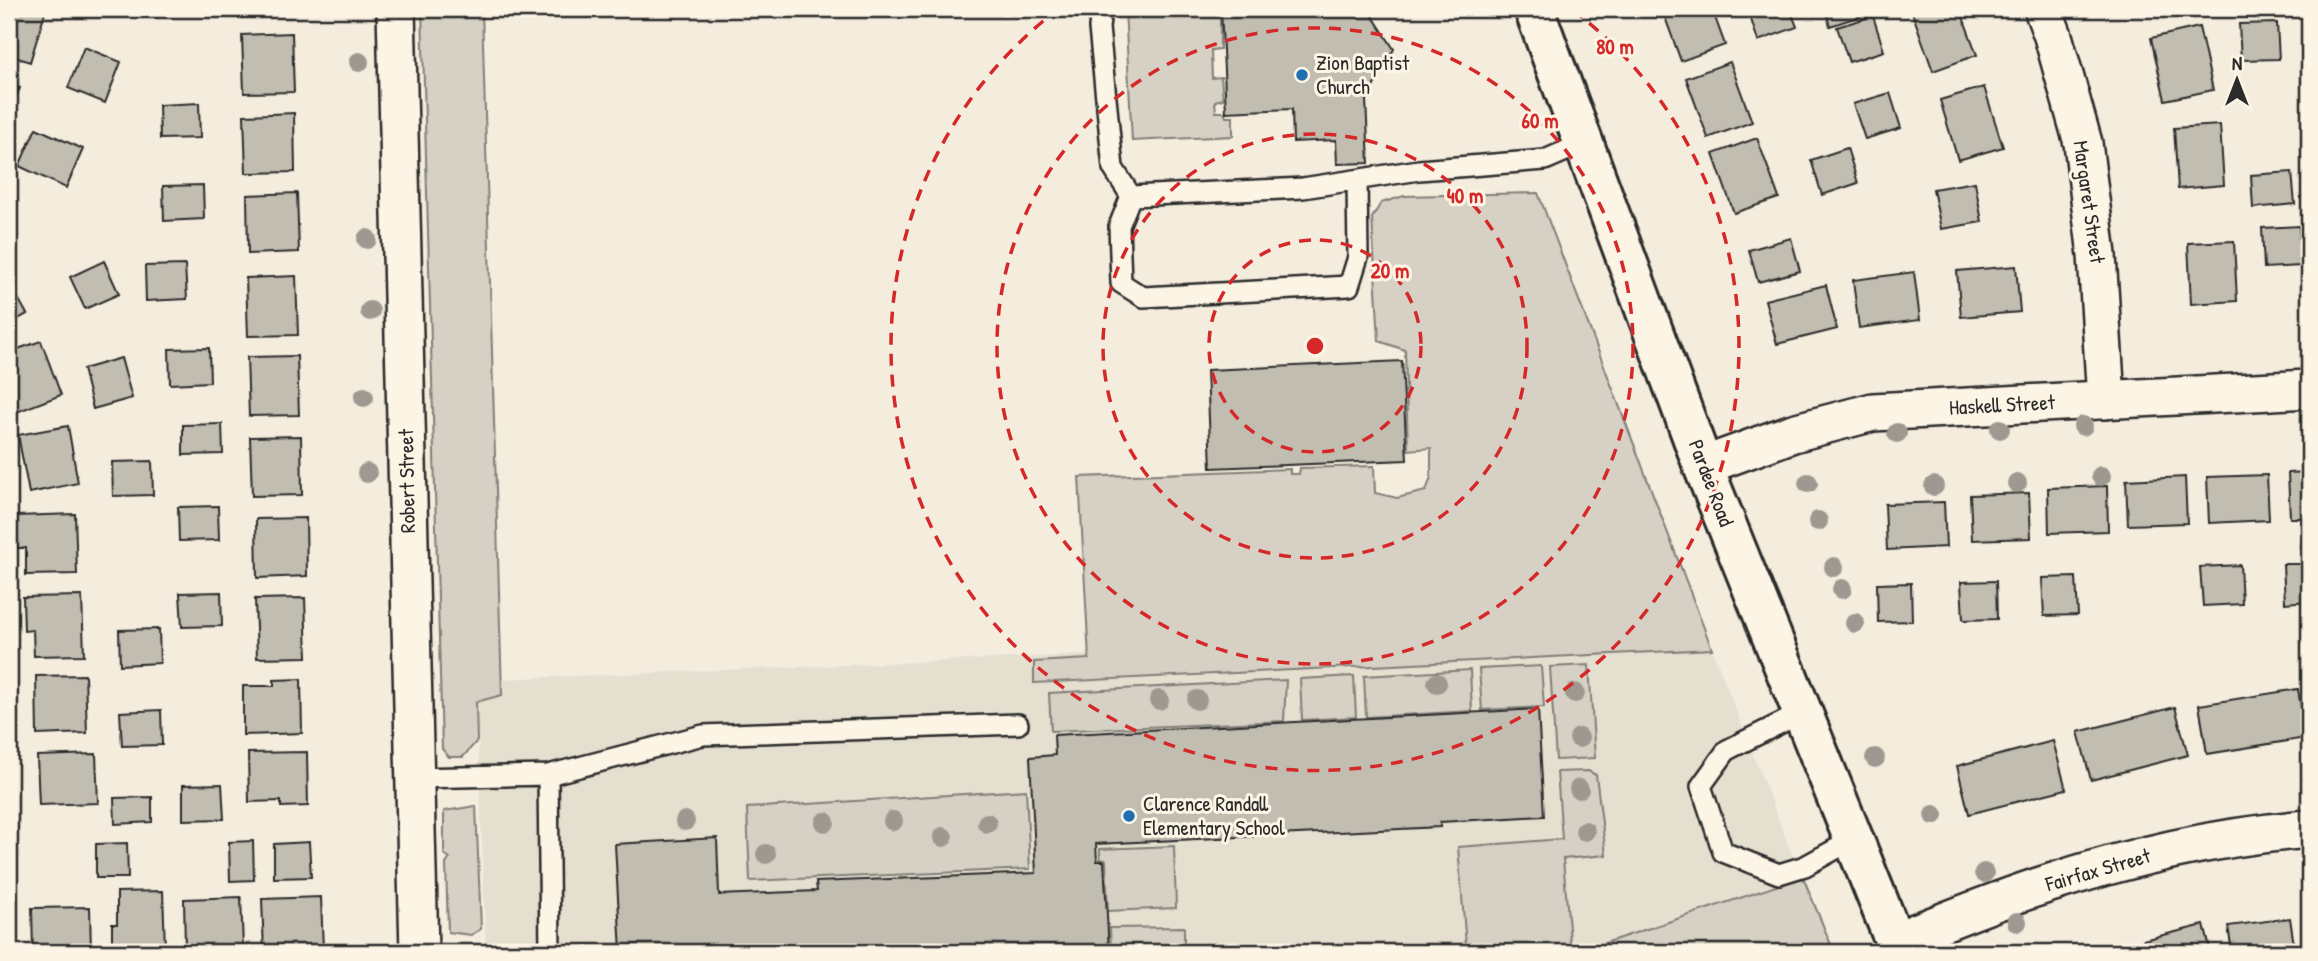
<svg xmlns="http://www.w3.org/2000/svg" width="2318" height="961" font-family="'Patrick Hand',sans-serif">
<rect width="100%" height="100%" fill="#f4edde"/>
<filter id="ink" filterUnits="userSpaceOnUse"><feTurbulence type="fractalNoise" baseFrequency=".0143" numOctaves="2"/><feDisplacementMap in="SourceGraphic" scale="14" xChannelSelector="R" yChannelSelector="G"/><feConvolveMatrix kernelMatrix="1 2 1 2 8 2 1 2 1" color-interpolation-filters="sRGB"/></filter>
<g filter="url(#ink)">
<path fill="#e5dfd0" d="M 1702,623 L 1830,952 L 486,952 L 476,680 L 1087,655 Z"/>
<path fill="#d6d1c4" stroke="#807e78" stroke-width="2" d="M 422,9 L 482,9 L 502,695 L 476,702 L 477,741 L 463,757 L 449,757 L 442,749 Z
M 1125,9 L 1220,9 L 1220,49 L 1211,50 L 1212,78 L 1221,77 L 1223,99 L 1215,101 L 1216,112 L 1224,112 L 1226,117 L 1233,117 L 1233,136 L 1132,141 Z
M 1538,193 L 1712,649 L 1034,683 L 1034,662 L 1089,659 L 1079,477 L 1290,469 L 1290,474 L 1299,474 L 1300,468 L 1374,466 L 1375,493 L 1397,498 L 1426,491 L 1431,477 L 1431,448 L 1408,450 L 1405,350 L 1379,341 L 1372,218 L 1381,203 L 1404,196 Z
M 1589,665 L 1595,758 L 1556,760 L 1550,667 Z
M 1541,666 L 1544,707 L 1482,710 L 1479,669 Z
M 1470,670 L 1472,711 L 1366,717 L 1364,676 Z
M 1354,676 L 1356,717 L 1302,720 L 1300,679 Z
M 1286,680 L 1284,721 L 1051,731 L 1049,693 Z
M 1588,771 L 1596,775 L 1606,855 L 1563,859 L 1571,952 L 1374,952 L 1466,946 L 1458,847 L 1562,839 L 1557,772 Z
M 1026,790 L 1030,869 L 750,881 L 747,808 Z
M 476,806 L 481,929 L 471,935 L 448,932 L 446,864 L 450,858 L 444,854 L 444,811 Z
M 1174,846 L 1176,908 L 1108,911 L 1106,860 L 1100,859 L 1100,849 Z
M 1803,877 L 1834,952 L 1578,952 Z
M 1184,927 L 1184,952 L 1111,952 L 1110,928 Z"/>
<path fill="#c2bdb1" stroke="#2b2b2b" stroke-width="2" d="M 9,9 L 46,9 L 30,62 L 9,55 Z
M 1221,9 L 1368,9 L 1394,49 L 1366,100 L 1369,163 L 1337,164 L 1336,140 L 1293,142 L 1292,109 L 1226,112 Z
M 1662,9 L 1712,9 L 1725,45 L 1681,61 Z
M 1750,9 L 1790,9 L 1797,27 L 1758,41 L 1748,10 Z
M 1825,9 L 1865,9 L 1867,14 L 1830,26 Z
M 1921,9 L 1960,9 L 1977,55 L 1933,71 L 1912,12 Z
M 1873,16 L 1884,51 L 1849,62 L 1837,27 Z
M 2277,23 L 2279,59 L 2241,60 L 2239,24 Z
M 2199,27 L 2213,90 L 2165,100 L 2151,38 Z
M 292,33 L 294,92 L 244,93 L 242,35 Z
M 84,47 L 121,62 L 105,103 L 68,88 Z
M 1730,62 L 1752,122 L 1708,138 L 1686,78 Z
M 9,83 L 20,88 L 9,112 Z
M 1984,87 L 2003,147 L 1958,160 L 1940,100 Z
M 1890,93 L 1901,128 L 1865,139 L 1853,104 Z
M 199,103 L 200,138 L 160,139 L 159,105 Z
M 294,113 L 295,172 L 246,173 L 244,115 Z
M 2220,125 L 2224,185 L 2178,189 L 2174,128 Z
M 36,128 L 83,149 L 66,188 L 19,166 Z
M 1757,138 L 1779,198 L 1734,213 L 1713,154 Z
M 1847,148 L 1858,183 L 1822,195 L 1811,160 Z
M 2292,172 L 2295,204 L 2253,208 L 2251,175 Z
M 1975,182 L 1982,222 L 1941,229 L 1933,189 Z
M 203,185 L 204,219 L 164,221 L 163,186 Z
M 297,193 L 299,252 L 248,254 L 247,195 Z
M 2299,226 L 2301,266 L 2264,268 L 2262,228 Z
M 1791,238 L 1800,271 L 1758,282 L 1749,250 Z
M 2234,241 L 2237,301 L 2191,304 L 2188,243 Z
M 104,261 L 119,294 L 85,309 L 70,277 Z
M 185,265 L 187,299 L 146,301 L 145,266 Z
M 2016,266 L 2020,312 L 1961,317 L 1957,271 Z
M 1914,272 L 1920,320 L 1859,328 L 1853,280 Z
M 296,276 L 298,335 L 248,336 L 246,278 Z
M 9,282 L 27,314 L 9,324 Z
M 1826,285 L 1837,329 L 1777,344 L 1765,300 Z
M 41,341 L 61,395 L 14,413 L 9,399 L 9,352 Z
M 209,348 L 210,382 L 170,384 L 169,349 Z
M 297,356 L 299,415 L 249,416 L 247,357 Z
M 121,358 L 132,398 L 93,409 L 83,369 Z
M 1402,361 L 1407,460 L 1211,468 L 1207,370 Z
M 222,424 L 223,454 L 183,455 L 183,425 Z
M 68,426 L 78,483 L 29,493 L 18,435 Z
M 301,436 L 302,495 L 252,496 L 250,437 Z
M 152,461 L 153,495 L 113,496 L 112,462 Z
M 2309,472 L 2309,518 L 2290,518 L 2288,473 Z
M 2267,475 L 2269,520 L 2209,523 L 2207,477 Z
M 2185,477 L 2187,523 L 2128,525 L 2126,480 Z
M 2107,486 L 2108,531 L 2049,533 L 2048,488 Z
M 2029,493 L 2031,538 L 1972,540 L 1970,495 Z
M 1944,502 L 1946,547 L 1887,550 L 1885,504 Z
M 218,506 L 219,540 L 179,541 L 178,507 Z
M 75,514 L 77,574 L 26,575 L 26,548 L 17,548 L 16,516 Z
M 306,518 L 307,576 L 257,578 L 256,519 Z
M 2283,564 L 2309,564 L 2309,601 L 2285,603 Z
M 2240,565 L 2242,604 L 2203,606 L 2200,567 Z
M 2076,577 L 2078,615 L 2044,616 L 2042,578 Z
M 1996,581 L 1997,619 L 1963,620 L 1961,582 Z
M 1911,583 L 1912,621 L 1878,622 L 1877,584 Z
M 221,592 L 222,626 L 182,627 L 180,593 Z
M 82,596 L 84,655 L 34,656 L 33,630 L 24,631 L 23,597 Z
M 305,598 L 307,657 L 257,658 L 255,599 Z
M 159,629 L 160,663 L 120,665 L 119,630 Z
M 85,675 L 87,733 L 37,735 L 36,676 Z
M 301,679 L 302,733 L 243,735 L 243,686 L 274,686 L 274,680 Z
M 2298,689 L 2306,738 L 2207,754 L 2199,705 Z
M 2175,707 L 2188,755 L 2091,780 L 2078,732 Z
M 1538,709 L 1544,816 L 1440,822 L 1440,827 L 1096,844 L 1097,861 L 1104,861 L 1109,952 L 621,952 L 615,844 L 717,838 L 719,895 L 817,891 L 816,882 L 1036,873 L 1030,757 L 1055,755 L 1054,735 Z
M 161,710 L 162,745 L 122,746 L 120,712 Z
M 2053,741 L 2066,789 L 1969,814 L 1957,766 Z
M 307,752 L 308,806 L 281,807 L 281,801 L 249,802 L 248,753 Z
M 96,754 L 98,803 L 39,805 L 37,756 Z
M 222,784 L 224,819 L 183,820 L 183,785 Z
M 152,797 L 152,822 L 115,824 L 114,798 Z
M 253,841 L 254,880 L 230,881 L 229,842 Z
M 309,842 L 311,877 L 274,878 L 274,844 Z
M 127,843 L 128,878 L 96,878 L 96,844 Z
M 163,891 L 165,949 L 112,950 L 112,924 L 117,924 L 117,892 Z
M 241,897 L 243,947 L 185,948 L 184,899 Z
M 321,897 L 323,950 L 264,952 L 262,899 Z
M 90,907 L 91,952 L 33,952 L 32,908 Z
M 2290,918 L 2295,952 L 2232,952 L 2228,926 Z
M 2204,925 L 2211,952 L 2146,952 L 2143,940 Z"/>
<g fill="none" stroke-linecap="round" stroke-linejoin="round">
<g stroke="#2b2b2b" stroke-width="24">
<path id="service" d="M 1101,9 L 1099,28 L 1113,168 L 1131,196 L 1303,188 L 1419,170 L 1545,160 L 1584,143
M 1131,196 L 1119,226 L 1121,283 L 1143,297 L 1349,286 L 1358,257 L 1357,180
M 1803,712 L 1727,750 L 1701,786 L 1723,852 L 1779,874 L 1805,866 L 1854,839
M 548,775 L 550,952
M 414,778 L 548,775 L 703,735 L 1018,724"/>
</g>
<g stroke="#2b2b2b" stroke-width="42">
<path id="minor" d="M 396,9 L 419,952
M 2043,9 L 2053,36 L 2083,143 L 2097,255 L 2106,400
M 1703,466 L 1793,433 L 1873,412 L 2309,389
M 1895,941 C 1944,922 1994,901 2044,885 C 2129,857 2220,836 2309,829"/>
</g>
<g stroke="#2b2b2b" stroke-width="44">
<path id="secondary" d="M 1534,9 L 1703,466 L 1899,952"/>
</g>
<use href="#service" stroke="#fcf5e5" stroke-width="19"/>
<use href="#minor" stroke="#fcf5e5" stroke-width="37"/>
<use href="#secondary" stroke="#fcf5e5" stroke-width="38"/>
</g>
<g fill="#9d9990">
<circle cx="359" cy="62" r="10"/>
<circle cx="367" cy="239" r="10"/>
<circle cx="370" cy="311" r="10"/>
<circle cx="364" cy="397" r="10"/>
<circle cx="2083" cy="426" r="10"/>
<circle cx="2000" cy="429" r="10"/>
<circle cx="1897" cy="433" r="10"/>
<circle cx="367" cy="473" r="10"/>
<circle cx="2101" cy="476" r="10"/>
<circle cx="1808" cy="483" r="10"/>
<circle cx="2017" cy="483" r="10"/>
<circle cx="1934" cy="486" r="10"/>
<circle cx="1818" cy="521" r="10"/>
<circle cx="1834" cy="567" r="10"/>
<circle cx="1842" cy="589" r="10"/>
<circle cx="1855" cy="623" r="10"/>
<circle cx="1437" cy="683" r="10"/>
<circle cx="1575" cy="693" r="10"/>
<circle cx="1159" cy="700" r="10"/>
<circle cx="1197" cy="700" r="10"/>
<circle cx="1579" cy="738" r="10"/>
<circle cx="1875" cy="758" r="10"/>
<circle cx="1579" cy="789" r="10"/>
<circle cx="1934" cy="815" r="10"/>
<circle cx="685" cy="821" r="10"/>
<circle cx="893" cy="821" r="10"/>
<circle cx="825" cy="822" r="10"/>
<circle cx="987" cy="823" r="10"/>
<circle cx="1585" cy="831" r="10"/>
<circle cx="943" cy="837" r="10"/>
<circle cx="766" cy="854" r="10"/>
<circle cx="1984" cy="873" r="10"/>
<circle cx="2017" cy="922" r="10"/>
</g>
</g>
<g fill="none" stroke="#d62828" stroke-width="3.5" stroke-dasharray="12 9">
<circle cx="1315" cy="346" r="106"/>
<circle cx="1315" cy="346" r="212"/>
<circle cx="1315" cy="346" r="318"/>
<path d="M1573 10A424 424 0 1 1 1057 10"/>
</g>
<g fill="#1f6fb2" stroke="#fcf5e5" stroke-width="2.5">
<circle cx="1302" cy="75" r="7"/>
<circle cx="1129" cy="816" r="7"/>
</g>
<g text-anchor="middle" stroke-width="6" stroke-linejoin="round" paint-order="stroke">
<g font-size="21" fill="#2b2b2b" stroke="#fcf5e5" text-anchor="start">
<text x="1316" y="70">Zion Baptist<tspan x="1316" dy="24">Church</tspan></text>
<text x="1143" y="811">Clarence Randall<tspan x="1143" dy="24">Elementary School</tspan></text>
</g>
<g font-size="21" fill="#2b2b2b" stroke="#fcf5e5">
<text transform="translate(2089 202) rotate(82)" y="7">Margaret Street</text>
<text transform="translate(2002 405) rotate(-3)" y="7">Haskell Street</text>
<text transform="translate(407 481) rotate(-91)" y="7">Robert Street</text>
<text transform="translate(1711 483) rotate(69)" y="7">Pardee Road</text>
<text transform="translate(2098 870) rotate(-16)" y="7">Fairfax Street</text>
</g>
</g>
<circle cx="1315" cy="346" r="10" fill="#d62828" stroke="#fcf5e5" stroke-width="3.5"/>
<g font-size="21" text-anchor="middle" font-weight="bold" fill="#d62828" stroke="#fcf5e5" stroke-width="6" stroke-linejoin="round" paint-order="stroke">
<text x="1615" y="54">80 m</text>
<text x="1540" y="128">60 m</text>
<text x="1465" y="203">40 m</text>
<text x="1390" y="278">20 m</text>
</g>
<rect width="2318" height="961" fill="none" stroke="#fcf5e5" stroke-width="35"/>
<rect x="18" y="18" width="2283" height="926" fill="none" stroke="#2b2b2b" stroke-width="2.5" filter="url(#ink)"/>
<g transform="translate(2237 80)" stroke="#fcf5e5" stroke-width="5" paint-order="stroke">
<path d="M0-5L12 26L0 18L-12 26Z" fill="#2b2b2b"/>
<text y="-10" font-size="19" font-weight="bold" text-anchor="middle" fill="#2b2b2b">N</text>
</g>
</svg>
